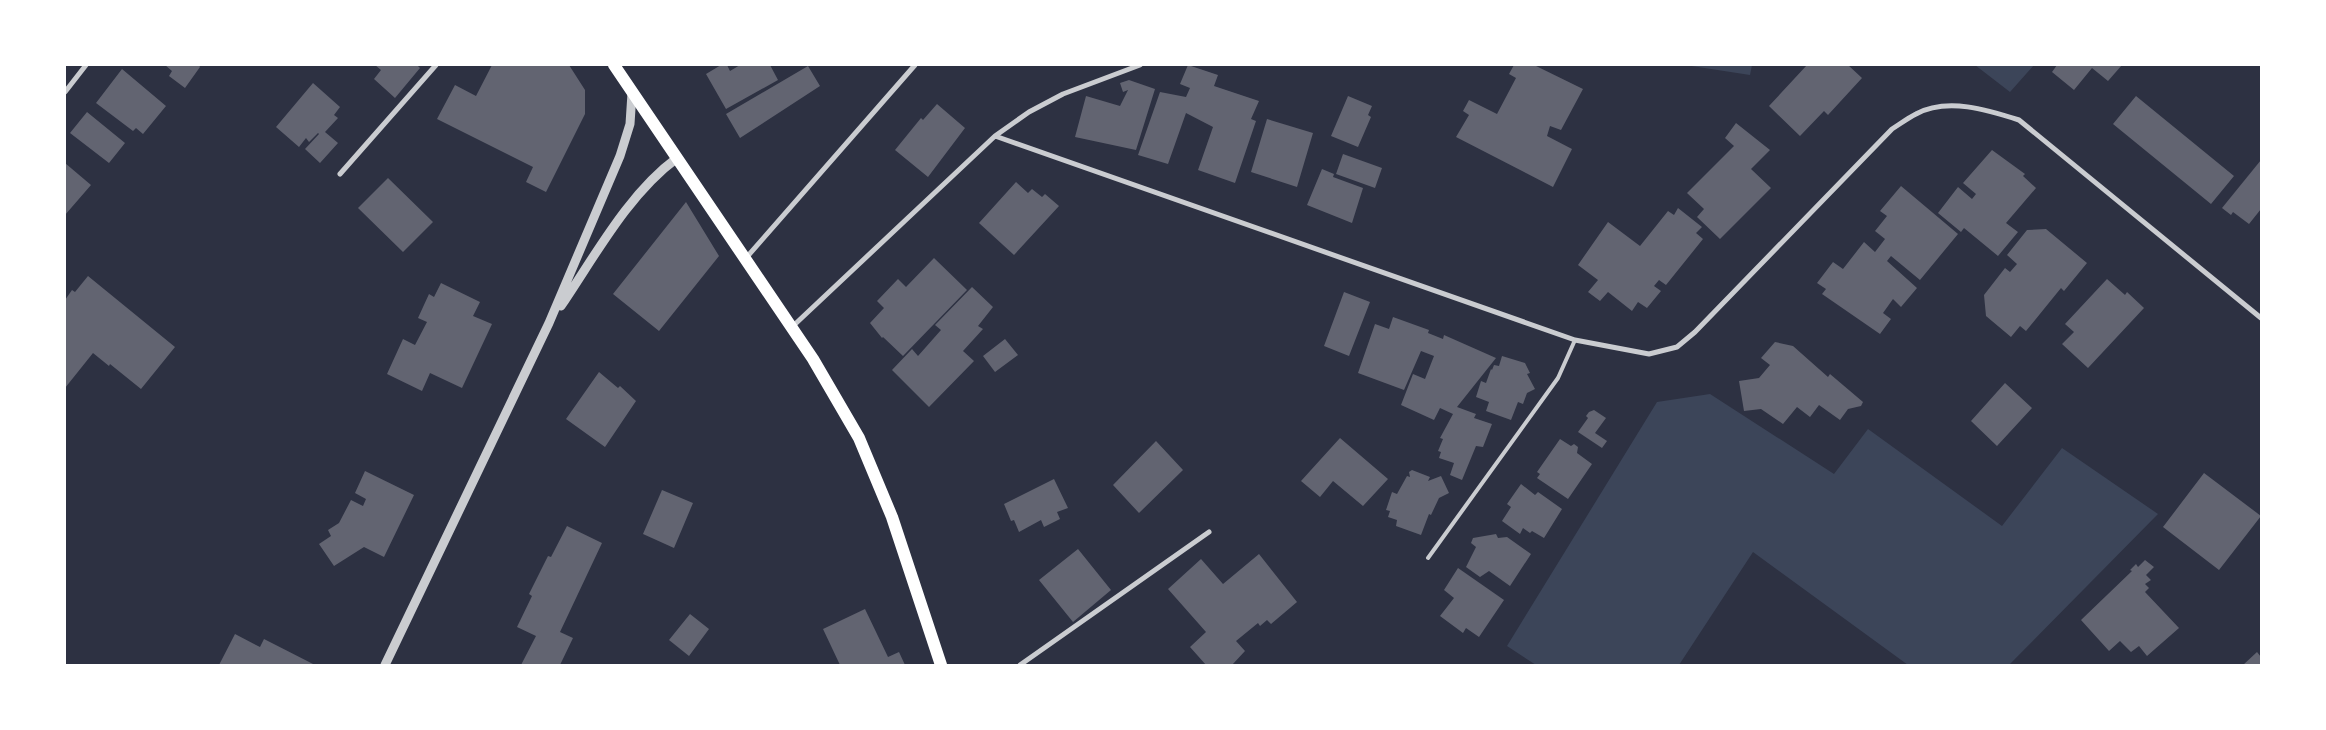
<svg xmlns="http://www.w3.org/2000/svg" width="2326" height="730" font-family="'Space Grotesk',sans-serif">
<rect width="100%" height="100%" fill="#2d3142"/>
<path fill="#3c4559" d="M 1685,65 L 1752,65 L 1750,75 Z
M 1975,65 L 2034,65 L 2010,92 Z
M 1710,394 L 1834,474 L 1868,429 L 2002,526 L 2062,448 L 2158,514 L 2009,665 L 1908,665 L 1753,552 L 1679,665 L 1536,665 L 1507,646 L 1657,402 Z"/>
<path fill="#626471" d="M 165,65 L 199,65 L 200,67 L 185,88 L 169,76 L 172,71 Z
M 375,65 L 417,65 L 420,68 L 395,98 L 374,79 L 381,70 Z
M 492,65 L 569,65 L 585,90 L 585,114 L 546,192 L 526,182 L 533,167 L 437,119 L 455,85 L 476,96 Z
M 721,65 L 727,65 L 730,71 L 740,65 L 770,65 L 778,80 L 726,109 L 706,74 Z
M 1188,65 L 1218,75 L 1214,86 L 1259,101 L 1251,119 L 1256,121 L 1235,183 L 1198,170 L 1213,127 L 1186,113 L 1168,164 L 1138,155 L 1160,92 L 1186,97 L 1190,88 L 1180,84 Z
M 1514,65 L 1534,65 L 1583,89 L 1561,130 L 1550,126 L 1547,136 L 1572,149 L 1553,187 L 1456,137 L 1469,115 L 1463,111 L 1469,100 L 1497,114 L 1516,78 L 1509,74 Z
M 1807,65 L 1848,65 L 1862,78 L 1828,115 L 1824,111 L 1800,136 L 1769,106 Z
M 2057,65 L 2122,65 L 2108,81 L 2092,68 L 2074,90 L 2052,72 Z
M 808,66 L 820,86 L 740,138 L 726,114 Z
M 122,69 L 166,106 L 143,134 L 136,128 L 133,131 L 96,103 Z
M 1129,80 L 1155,89 L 1136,150 L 1075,137 L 1086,96 L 1120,106 L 1128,90 L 1123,92 L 1120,83 Z
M 313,83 L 340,107 L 334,115 L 338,118 L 325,132 L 338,143 L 320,163 L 305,149 L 319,134 L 318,133 L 309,142 L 306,138 L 299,147 L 276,127 Z
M 1348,96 L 1372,106 L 1368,115 L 1371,117 L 1358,147 L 1331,136 Z
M 2136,96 L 2234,176 L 2211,204 L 2113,124 Z
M 937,104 L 965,128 L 928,177 L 895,150 L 921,118 L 923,120 Z
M 87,112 L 125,143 L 109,163 L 70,133 Z
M 1267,119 L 1313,133 L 1297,187 L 1251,172 Z
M 1736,123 L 1770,150 L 1751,169 L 1771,188 L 1720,239 L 1697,217 L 1704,209 L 1687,193 L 1734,146 L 1725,138 Z
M 1992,150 L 2025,174 L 2023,176 L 2036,188 L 2006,223 L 2018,232 L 1998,256 L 1964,228 L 1961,232 L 1938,213 L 1958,187 L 1972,199 L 1976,194 L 1963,183 Z
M 1343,154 L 1382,168 L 1375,188 L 1336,174 Z
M 2261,160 L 2261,209 L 2249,224 L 2233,212 L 2231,215 L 2222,208 Z
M 65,163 L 91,185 L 65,215 Z
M 1322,169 L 1334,174 L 1333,177 L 1363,188 L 1352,223 L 1307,205 Z
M 388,178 L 433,222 L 403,252 L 358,208 Z
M 1016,182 L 1028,193 L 1032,189 L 1042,197 L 1045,194 L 1059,206 L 1014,255 L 979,223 Z
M 1901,186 L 1958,234 L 1920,280 L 1891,256 L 1887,261 L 1917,288 L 1901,307 L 1893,299 L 1883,313 L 1891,319 L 1880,334 L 1822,294 L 1826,289 L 1817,283 L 1833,262 L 1843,269 L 1864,242 L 1875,252 L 1885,239 L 1875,231 L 1887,216 L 1880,211 Z
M 686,202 L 719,256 L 659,331 L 613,294 Z
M 1678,208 L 1702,227 L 1696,233 L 1703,239 L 1666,285 L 1659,280 L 1654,286 L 1661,291 L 1647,308 L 1638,302 L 1632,311 L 1608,292 L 1600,301 L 1588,292 L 1598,280 L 1578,265 L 1608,222 L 1640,246 L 1668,211 L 1674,215 Z
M 2046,229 L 2087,263 L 2064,291 L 2061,288 L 2026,331 L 2020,326 L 2011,337 L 1986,316 L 1984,295 L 2005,268 L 2010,272 L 2017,264 L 2007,255 L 2027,230 Z
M 934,258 L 967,290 L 903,356 L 883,337 L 882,338 L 870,323 L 884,308 L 877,301 L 898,279 L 906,287 Z
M 88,276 L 175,347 L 141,389 L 110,364 L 109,366 L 93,353 L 65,388 L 65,300 L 72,290 L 75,292 Z
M 2107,279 L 2125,295 L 2127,292 L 2144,308 L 2088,368 L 2062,344 L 2074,332 L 2065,324 Z
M 441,283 L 480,302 L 473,316 L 492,324 L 462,388 L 430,373 L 422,391 L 387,374 L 403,339 L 415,345 L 427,322 L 418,318 L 429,294 L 434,297 Z
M 972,287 L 993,307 L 978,326 L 983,329 L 963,351 L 974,361 L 929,407 L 892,370 L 912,349 L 918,356 L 941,330 L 935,325 Z
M 1344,292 L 1370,302 L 1349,356 L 1324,346 Z
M 1393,317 L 1429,330 L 1428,333 L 1443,339 L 1444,335 L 1496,358 L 1457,407 L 1476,414 L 1474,418 L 1492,424 L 1483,447 L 1476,446 L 1462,480 L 1450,475 L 1454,463 L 1439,458 L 1441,452 L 1438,451 L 1443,439 L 1440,438 L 1453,414 L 1440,408 L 1434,420 L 1401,405 L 1413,374 L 1425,379 L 1434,356 L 1421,351 L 1404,390 L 1358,373 L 1375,324 L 1389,329 Z
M 1005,339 L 1018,355 L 995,372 L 983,356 Z
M 1775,342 L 1793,346 L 1828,377 L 1830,374 L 1863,402 L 1861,406 L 1848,409 L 1840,420 L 1819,405 L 1810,417 L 1797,407 L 1783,424 L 1761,409 L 1744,411 L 1739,381 L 1759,378 L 1770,365 L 1761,358 Z
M 1502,356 L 1525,363 L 1530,373 L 1527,374 L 1535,389 L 1527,393 L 1523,404 L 1518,402 L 1511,420 L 1486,411 L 1489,402 L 1476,397 L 1481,381 L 1486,383 L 1491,369 L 1492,370 L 1494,365 L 1499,366 Z
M 599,372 L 618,388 L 620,386 L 636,401 L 605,447 L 566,419 Z
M 2005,383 L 2032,408 L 1997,446 L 1971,421 Z
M 1594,410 L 1606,418 L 1595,433 L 1607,441 L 1602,448 L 1578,432 L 1588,418 L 1586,416 L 1589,412 Z
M 1340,438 L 1388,479 L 1363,506 L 1333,481 L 1320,497 L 1301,481 Z
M 1560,439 L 1571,446 L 1574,444 L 1578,447 L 1577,453 L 1592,464 L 1568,499 L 1537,478 L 1540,474 L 1537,472 Z
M 1156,441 L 1183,470 L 1139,513 L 1113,485 Z
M 1412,470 L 1430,477 L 1428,481 L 1441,476 L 1449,493 L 1439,498 L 1431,515 L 1429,514 L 1421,535 L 1396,526 L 1397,520 L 1388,517 L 1390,511 L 1386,510 L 1392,492 L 1397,494 L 1407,476 L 1410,477 L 1409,472 Z
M 365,471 L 414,495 L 384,557 L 364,547 L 334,566 L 319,544 L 331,536 L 328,530 L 339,523 L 351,500 L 363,506 L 366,499 L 355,493 Z
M 2204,473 L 2261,516 L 2219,570 L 2163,527 Z
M 1054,479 L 1068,508 L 1057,512 L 1060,519 L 1044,527 L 1041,520 L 1019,532 L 1014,520 L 1011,521 L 1004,504 Z
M 1521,484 L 1535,495 L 1538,492 L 1562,509 L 1544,538 L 1532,531 L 1530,533 L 1523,528 L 1520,534 L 1502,521 L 1511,507 L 1507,504 Z
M 662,490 L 693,503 L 674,548 L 643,534 Z
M 567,526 L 602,543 L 560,632 L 573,638 L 560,665 L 521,665 L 536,636 L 517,627 L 532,596 L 529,594 L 548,556 L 551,557 Z
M 1496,534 L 1498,538 L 1507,537 L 1531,554 L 1510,586 L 1489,571 L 1480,577 L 1466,567 L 1476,547 L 1471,543 L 1473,538 Z
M 1078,549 L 1111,590 L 1073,622 L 1039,580 Z
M 1259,554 L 1297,602 L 1271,624 L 1267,620 L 1260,626 L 1258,623 L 1236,641 L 1245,651 L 1232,665 L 1206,665 L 1190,647 L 1206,632 L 1168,589 L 1201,559 L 1223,584 Z
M 2145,560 L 2154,567 L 2146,575 L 2151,580 L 2145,584 L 2149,588 L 2145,592 L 2179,628 L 2147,656 L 2139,646 L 2131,652 L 2120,641 L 2109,651 L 2081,620 L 2132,571 L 2130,570 L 2136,564 L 2138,567 Z
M 1458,568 L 1504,600 L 1479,637 L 1466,628 L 1463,633 L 1440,616 L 1454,598 L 1444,590 Z
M 865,609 L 888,657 L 899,652 L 905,665 L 840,665 L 823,629 Z
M 690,614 L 709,629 L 689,656 L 669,640 Z
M 235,634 L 260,647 L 264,639 L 315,665 L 219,665 Z
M 2257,652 L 2261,657 L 2261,665 L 2243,665 Z"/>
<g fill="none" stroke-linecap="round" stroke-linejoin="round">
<path stroke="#caccd0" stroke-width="4" d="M 1428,558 L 1558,378 L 1575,340"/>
<path stroke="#caccd0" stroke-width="5" d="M 65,92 L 86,65
M 995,136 L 1575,340 L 1649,354 L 1677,347 L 1695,332 L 1892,129 C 1900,124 1908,118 1916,114 C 1947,97 1988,110 2019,120 L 2261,318
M 340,174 L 436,65
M 746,258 L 915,65
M 792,327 L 995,136 L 1029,112 L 1063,94 L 1140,65
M 1020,665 L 1209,532"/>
<path stroke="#caccd0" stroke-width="9" d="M 561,306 C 595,256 628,194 677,158
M 385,665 L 549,323 L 620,156 L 630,124 L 632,93"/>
<path stroke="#fff" stroke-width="12" d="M 614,65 L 813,359 L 859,438 L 892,517 L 941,665"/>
</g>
<rect width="2326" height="730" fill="none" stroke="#ffffff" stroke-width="132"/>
</svg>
